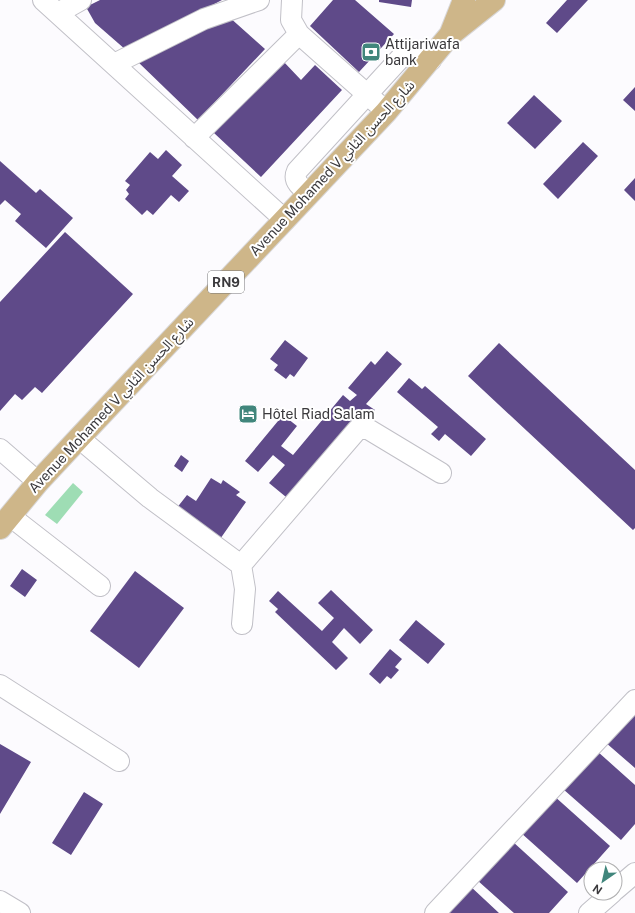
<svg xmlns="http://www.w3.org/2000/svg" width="635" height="913" font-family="'Public Sans','Noto Sans Arabic',sans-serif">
<rect width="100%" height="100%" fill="#fcfbfe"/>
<path fill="#9eddb4" d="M 73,483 L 83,492 L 57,524 L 45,515 Z"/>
<path fill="#5f4a89" d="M 100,0 L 222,0 L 126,50 L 95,23 L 86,7 Z
M 333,0 L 355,0 L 394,34 L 359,72 L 310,26 Z
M 379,0 L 412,0 L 411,7 L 379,2 Z
M 567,0 L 588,0 L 557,33 L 546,23 Z
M 228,16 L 265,49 L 198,120 L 137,61 Z
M 283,61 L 301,80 L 315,65 L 342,90 L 261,177 L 214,133 Z
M 635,87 L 635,111 L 623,100 Z
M 534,95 L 562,121 L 535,149 L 507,123 Z
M 583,142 L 598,156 L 558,199 L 543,184 Z
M 166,150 L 182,165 L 172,176 L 189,191 L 179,202 L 171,195 L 153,215 L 147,210 L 142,215 L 125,199 L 129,194 L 126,190 L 130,185 L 125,181 L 150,152 L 158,159 Z
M 0,161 L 36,193 L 40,189 L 73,218 L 46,248 L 15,221 L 21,214 L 5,200 L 0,205 Z
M 635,178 L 635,201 L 624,190 Z
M 65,232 L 133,294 L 42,393 L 35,387 L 22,400 L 15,394 L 0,411 L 0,302 Z
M 285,340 L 308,358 L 294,377 L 290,374 L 286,379 L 274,370 L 278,365 L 270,359 Z
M 499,343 L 635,470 L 635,528 L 633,530 L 468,376 Z
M 387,351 L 402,364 L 366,404 L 375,410 L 369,418 L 363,411 L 286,497 L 269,483 L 285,465 L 273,455 L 258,472 L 245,461 L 283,415 L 297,426 L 281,446 L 293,455 L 343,395 L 350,401 L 357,395 L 348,388 L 371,361 L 375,365 Z
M 409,378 L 422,389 L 425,386 L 486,439 L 471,456 L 445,434 L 439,441 L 431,434 L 438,427 L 397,392 Z
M 181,455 L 189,461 L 182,472 L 174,466 Z
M 211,478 L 221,484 L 223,480 L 240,492 L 236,495 L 246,502 L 218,542 L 176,509 L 187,495 L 196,501 Z
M 22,569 L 37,580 L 25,597 L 10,586 Z
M 135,571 L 184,608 L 139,668 L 90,631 Z
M 331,590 L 373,630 L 360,644 L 344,628 L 332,642 L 348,658 L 336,670 L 275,612 L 278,609 L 269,601 L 278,591 L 322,631 L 334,618 L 318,603 Z
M 416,620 L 445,644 L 428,664 L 399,640 Z
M 390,649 L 402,659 L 395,667 L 399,670 L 391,679 L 387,676 L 380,684 L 369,674 Z
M 635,708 L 635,768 L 605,742 Z
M 0,744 L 31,762 L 0,814 Z
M 597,751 L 635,785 L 635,824 L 621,840 L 563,789 Z
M 84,792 L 103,804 L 71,855 L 52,843 Z
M 553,795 L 610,846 L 577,883 L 520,832 Z
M 512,841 L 568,892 L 549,913 L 514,913 L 477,880 Z
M 469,885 L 499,913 L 444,913 Z"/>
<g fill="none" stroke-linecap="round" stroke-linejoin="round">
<g stroke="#c1c0c7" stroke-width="22">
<path id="minor" d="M 43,0 L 285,220
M 292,0 L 291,20 L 299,34 L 378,104
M 58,13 L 81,0
M 114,64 L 204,19 L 259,0
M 194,138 L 299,34
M 310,193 C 302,188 292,182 297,171 L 405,53 L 416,51 L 431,60
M 79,438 L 150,498 L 241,565 L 358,429 L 368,429 L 441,473
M 0,449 L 38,482
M 10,516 L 100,586
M 241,565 L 245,589 L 242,624
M 0,685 L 119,761
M 615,890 L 635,873
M 0,901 L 20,913
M 435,913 L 635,700
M 589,913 L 612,893"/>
</g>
<g stroke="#d8d7d8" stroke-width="24">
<path id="major" d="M 451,33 L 464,0
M 0,528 L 38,482 L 79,438 L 386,112 L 450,35 L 494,0"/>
</g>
<use href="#minor" stroke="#fff" stroke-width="20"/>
<use href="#major" stroke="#ceb689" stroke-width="22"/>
</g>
<defs>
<g id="bank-square" transform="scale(1)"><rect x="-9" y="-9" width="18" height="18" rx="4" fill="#41867c" stroke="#fff"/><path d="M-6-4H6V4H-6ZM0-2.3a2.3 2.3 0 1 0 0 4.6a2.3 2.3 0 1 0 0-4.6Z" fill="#fff"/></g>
<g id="hotel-square" transform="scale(1)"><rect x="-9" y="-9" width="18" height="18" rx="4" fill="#41867c" stroke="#fff"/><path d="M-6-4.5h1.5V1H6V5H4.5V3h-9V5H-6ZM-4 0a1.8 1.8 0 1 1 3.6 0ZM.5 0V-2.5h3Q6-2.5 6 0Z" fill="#fff"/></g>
</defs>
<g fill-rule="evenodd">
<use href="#bank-square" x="371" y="52"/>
<use href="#hotel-square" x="248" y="414"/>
</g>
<g text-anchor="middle" stroke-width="4" stroke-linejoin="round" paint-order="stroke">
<rect fill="#fff" stroke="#757476" stroke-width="1" x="208" y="271" width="36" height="22" rx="3"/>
<g font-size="13" font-weight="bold" fill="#3a393c">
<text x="226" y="287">RN9</text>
</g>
<g font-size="14" fill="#3a393c" stroke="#fff" text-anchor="start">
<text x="385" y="49">Attijariwafa<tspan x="385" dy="16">bank</tspan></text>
<text x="262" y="419">Hôtel Riad Salam</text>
</g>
<g font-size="14" fill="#3a393c" stroke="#fff">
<text transform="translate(332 168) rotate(-47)" y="5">Avenue Mohamed V شارع الحسن الثاني</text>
<text transform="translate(111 405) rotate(-47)" y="5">Avenue Mohamed V شارع الحسن الثاني</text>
</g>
</g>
<g transform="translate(603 881) rotate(214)"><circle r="19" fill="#ffffff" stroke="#b0b0b1"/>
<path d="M0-3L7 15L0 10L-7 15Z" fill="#41867c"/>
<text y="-6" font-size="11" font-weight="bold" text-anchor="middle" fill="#3a393c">N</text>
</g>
</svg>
